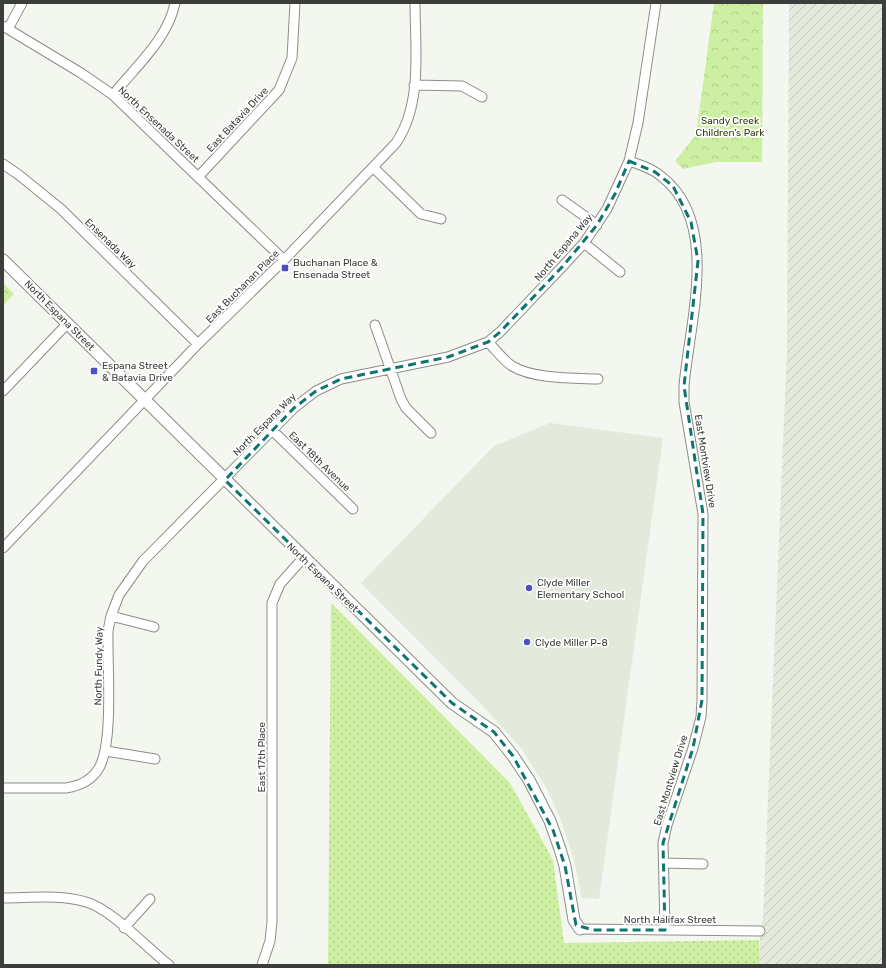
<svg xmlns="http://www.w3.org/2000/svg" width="886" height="968" font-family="Rubik,sans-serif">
<defs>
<pattern id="industrial-furrows" width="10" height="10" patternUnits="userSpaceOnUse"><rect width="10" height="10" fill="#e3e9db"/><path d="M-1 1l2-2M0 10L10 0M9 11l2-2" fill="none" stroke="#c4c9bd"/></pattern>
<pattern id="grass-dots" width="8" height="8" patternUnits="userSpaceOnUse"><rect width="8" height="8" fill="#cdefa2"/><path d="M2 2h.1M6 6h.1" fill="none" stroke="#b1ce8c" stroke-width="1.8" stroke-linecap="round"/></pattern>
<pattern id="park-crowns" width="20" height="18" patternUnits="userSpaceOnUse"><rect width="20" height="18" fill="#cdefa2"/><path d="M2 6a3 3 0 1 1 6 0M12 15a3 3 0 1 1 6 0" fill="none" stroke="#b1ce8c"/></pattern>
</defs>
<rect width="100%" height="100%" fill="#f3f7ef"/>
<path fill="#e3e9db" d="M 550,423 L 663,438 L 599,899 L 582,898 L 574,860 L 562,823 L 547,789 L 521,748 L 479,702 L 361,583 L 494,446 Z"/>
<path fill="url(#industrial-furrows)" d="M 789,3 L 883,3 L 883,965 L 760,965 L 760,931 L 763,918 L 787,350 Z"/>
<path fill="url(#grass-dots)" d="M 331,603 L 510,783 L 553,860 L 564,943 L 759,940 L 760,965 L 328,965 Z"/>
<path fill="url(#park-crowns)" d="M 714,3 L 763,3 L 762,162 L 716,162 L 683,169 L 675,161 L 696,135 Z
M 3,283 L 14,294 L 3,306 Z"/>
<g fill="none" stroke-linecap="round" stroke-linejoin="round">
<g stroke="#8b8e87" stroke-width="11">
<path id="minor" d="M 3,26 L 81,73 L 113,95 L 284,260
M 8,29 L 22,3
M 414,85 L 462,86 L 482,97
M 113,95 C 135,67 168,39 175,3
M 629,161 C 641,165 653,169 662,177 C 721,223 689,324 684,386 L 684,402 L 703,514 L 702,700 L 701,717 L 693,748 L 667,825 L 663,843 L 665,930
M 3,164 L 19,175 L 61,209 L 198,344
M 374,168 L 421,214 L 441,219
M 199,176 L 279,90 L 292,58 L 295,3
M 562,200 L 597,225
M 584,243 L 620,272
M 375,325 L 401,399 L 406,408 L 431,433
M 488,342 C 496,350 503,360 512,366 C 533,379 573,378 598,379
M 3,391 L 68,323
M 272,430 L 353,509
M 3,548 L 198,344 L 284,260 L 396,143 C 423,103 415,48 415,3
M 111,616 L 154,627
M 106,751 L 155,759
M 3,788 L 66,788 C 79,786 92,780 99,768 C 114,742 107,664 108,631 L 111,616 L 119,595 L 143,561 L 294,408 L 316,391 L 341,379 L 448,357 L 488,342 L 500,332 L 563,266 L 584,243 L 607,209 L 629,161 L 638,123 L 656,3
M 664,863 L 703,864
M 3,898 C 30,898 60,894 86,902 C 110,908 147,948 169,965
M 124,928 L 150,899
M 580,929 L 760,931
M 262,965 L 270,941 L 272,922 L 272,603 L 280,584 L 304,557"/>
</g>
<g stroke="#8b8e87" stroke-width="13">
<path id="tertiary" d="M 3,260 L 452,703 L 494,732 L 513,756 L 529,780 L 550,821 L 560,849 L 565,866 L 574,920 L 580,929"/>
</g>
<use href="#minor" stroke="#fff" stroke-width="9"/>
<use href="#tertiary" stroke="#fff" stroke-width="11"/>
</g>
<path fill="none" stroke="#0f766e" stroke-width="3" stroke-dasharray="8 5" stroke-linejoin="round" d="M 629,161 L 655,172 L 673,186 L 691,222 L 698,261 L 684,386 L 703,514 L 702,700 L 693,748 L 663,843 L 665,930 L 593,930 L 576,925 L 565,866 L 553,830 L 513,756 L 494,732 L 452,703 L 225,480 L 294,408 L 316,391 L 341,379 L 448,357 L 488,342 L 500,332 L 563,266 L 597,225 L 615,194 Z"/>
<g fill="#4f4fc5" stroke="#fff" stroke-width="1.5">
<rect x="281" y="264" width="8" height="8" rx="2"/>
<rect x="90" y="367" width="8" height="8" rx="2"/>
<circle cx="529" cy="588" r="4"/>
<circle cx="527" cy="642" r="4"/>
</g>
<g text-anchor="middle" stroke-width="3.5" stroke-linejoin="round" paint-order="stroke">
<g font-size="10" fill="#3c3e3b" stroke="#fff">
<text transform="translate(237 119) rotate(-47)" y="4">East Batavia Drive</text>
<text transform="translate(159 124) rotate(43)" y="4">North Ensenada Street</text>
<text transform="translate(111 243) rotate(44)" y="4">Ensenada Way</text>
<text transform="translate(563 247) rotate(-50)" y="4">North Espana Way</text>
<text transform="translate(242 286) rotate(-45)" y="4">East Buchanan Place</text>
<text transform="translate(60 315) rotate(45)" y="4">North Espana Street</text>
<text transform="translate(264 424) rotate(-45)" y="4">North Espana Way</text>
<text transform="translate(320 461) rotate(44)" y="4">East 18th Avenue</text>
<text transform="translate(706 461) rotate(81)" y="4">East Montview Drive</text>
<text transform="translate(323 577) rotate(44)" y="4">North Espana Street</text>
<text transform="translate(98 666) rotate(-89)" y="4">North Fundy Way</text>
<text transform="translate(261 757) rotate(-90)" y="4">East 17th Place</text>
<text transform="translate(670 780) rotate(-73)" y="4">East Montview Drive</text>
<text x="670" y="923">North Halifax Street</text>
</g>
<g font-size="10" fill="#2f430a" stroke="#fff">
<text x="730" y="124">Sandy Creek<tspan x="730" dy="12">Children's Park</tspan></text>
</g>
<g font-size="10" fill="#3c3e3b" stroke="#fff" text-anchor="start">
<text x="293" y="266">Buchanan Place &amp;<tspan x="293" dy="12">Ensenada Street</tspan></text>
<text x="102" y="369">Espana Street<tspan x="102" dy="12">&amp; Batavia Drive</tspan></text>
<text x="537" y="586">Clyde Miller<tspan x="537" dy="12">Elementary School</tspan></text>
<text x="535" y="646">Clyde Miller P-8</text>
</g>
</g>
<rect width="886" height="968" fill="none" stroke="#3c3e3b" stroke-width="8"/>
</svg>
